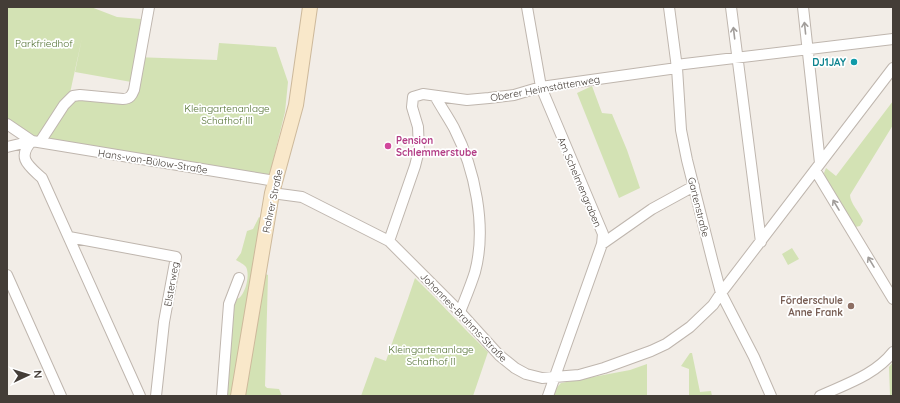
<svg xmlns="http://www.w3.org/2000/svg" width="900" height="403" font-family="Quicksand,sans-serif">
<rect width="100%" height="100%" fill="#f2ede7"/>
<path fill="#d3e2b4" d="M 7,7 L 91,7 L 117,17 L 141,19 L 135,57 L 217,60 L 219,43 L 276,47 L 288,82 L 285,112 L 269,177 L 47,140 L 68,105 L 79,98 L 127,102 L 137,83 L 75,72 L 82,38 L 70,93 L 41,137 L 33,137 L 7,120 Z
M 592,86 L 602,113 L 612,114 L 627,150 L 640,188 L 619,198 L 577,93 Z
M 893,101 L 893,125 L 850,195 C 850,203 860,213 863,221 L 860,226 L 855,227 L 825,177 L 824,173 L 826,168 L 836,176 Z
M 259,217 L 262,219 L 233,396 L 224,396 L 232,300 C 236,299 239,299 241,296 C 246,290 250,275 246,267 C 244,264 239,262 236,260 L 241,253 L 247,231 L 253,229 Z
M 792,248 L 799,259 L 788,265 L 782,254 Z
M 263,273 L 268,275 L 265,386 L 267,388 L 279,389 L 282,396 L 243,396 Z
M 415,278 C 440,302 463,328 488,352 L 473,396 L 361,396 L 375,357 L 386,361 C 395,333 406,306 415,278 Z
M 690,353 L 692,353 L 700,392 L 711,391 L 712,396 L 689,396 L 689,369 L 681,366 Z
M 893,362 L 893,396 L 890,396 L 889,367 Z
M 647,364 L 647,396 L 554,396 L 556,388 L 561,383 L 630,370 Z"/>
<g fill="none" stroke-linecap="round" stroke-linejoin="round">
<g stroke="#bfb6ae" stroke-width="12">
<path id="minor" d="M 527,7 L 541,87 L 603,234 L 602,244 L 548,396
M 669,7 L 677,68 L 681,130 L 687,160 L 713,263 L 721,293 L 754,357 L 771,396
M 731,7 L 761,242
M 803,7 L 820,163
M 676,65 L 893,39
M 435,96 C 441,107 448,117 454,128 C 475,169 487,227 475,272 C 471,285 465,299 460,312
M 7,124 L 32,141 L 275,181
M 32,141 C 16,158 29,166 42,178 L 140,396
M 40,142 L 64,105 L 73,96 L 80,95 L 123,99 C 130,99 132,95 134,90 L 149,7
M 7,147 L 32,141
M 815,170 L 893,299
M 272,193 L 302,197 L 389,241 L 460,312 L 499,355 L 515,368 L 526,374 L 542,378 L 579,375 L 604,368 L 651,351 L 666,344 L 690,327 L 713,305 L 721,293 L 893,68
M 69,237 L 176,257 L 164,322 L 156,396
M 389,241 L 415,166 L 419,150 L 418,127 L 412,107 L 413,97 L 423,94 L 467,100 L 489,98 L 514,95 L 541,87 L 677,68
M 602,244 L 652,209 L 694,186
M 7,275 L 61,396
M 222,396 L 229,304 L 239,278
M 820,396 C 846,384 875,375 893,352"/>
</g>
<g stroke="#cdb99b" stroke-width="16">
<path id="secondary" d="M 238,396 L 272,193 L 296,105 L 310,7"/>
</g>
<use href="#minor" stroke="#fff" stroke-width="10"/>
<use href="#secondary" stroke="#f9e8ca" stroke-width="14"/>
</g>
<defs><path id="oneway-shaft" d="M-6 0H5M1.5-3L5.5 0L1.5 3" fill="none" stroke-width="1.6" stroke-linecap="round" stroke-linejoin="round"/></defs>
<g stroke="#a29e9b">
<use href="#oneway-shaft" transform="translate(805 28) rotate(-96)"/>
<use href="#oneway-shaft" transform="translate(734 33) rotate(-97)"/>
<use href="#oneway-shaft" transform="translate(836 205) rotate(-121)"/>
<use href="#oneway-shaft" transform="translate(871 262) rotate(-121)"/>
</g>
<circle fill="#0f9aa8" stroke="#fff" stroke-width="1.5" cx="854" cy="62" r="4"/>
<circle fill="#d1479c" stroke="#fff" stroke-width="1.5" cx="388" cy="146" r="4"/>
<circle fill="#8d6e63" stroke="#fff" stroke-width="1.5" cx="851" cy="306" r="4"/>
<g text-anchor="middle" stroke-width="3.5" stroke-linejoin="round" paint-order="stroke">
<g font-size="10" fill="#506f30" stroke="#fff">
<text x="44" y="47">Parkfriedhof</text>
<text x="227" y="112">Kleingartenanlage<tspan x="227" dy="12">Schafhof III</tspan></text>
<text x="431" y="353">Kleingartenanlage<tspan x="431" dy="12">Schafhof II</tspan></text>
</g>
<g font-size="10" font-weight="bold" fill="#0d838f" stroke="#fff" text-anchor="end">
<text x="846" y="66">DJ1JAY</text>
</g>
<g font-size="10" fill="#443d37" stroke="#fff">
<text transform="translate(545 88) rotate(-10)" y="4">Oberer Heimstättenweg</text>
<text transform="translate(153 161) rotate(9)" y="4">Hans-von-Bülow-Straße</text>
<text transform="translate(580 182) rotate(67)" y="4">Am Schelmengraben</text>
<text transform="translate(272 201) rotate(-78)" y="4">Rohrer Straße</text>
<text transform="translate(699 207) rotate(76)" y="4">Gartenstraße</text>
<text transform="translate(171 284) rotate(-80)" y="4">Elsterweg</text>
<text transform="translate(464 317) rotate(46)" y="4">Johannes-Brahms-Straße</text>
</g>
<g font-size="10" font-weight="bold" fill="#b23c85" stroke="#fff" text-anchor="start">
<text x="396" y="144">Pension<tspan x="396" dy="12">Schlemmerstube</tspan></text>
</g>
<g font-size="10" font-weight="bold" fill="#785e54" stroke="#fff" text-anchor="end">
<text x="843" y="304">Förderschule<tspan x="843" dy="12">Anne Frank</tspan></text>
</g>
</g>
<rect width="900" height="403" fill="none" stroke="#443d37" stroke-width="16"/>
<g transform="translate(28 375) rotate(86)" stroke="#ffffff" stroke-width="3" paint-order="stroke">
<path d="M0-3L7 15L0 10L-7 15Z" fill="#443d37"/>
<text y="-6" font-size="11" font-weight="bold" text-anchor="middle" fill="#443d37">N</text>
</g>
</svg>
